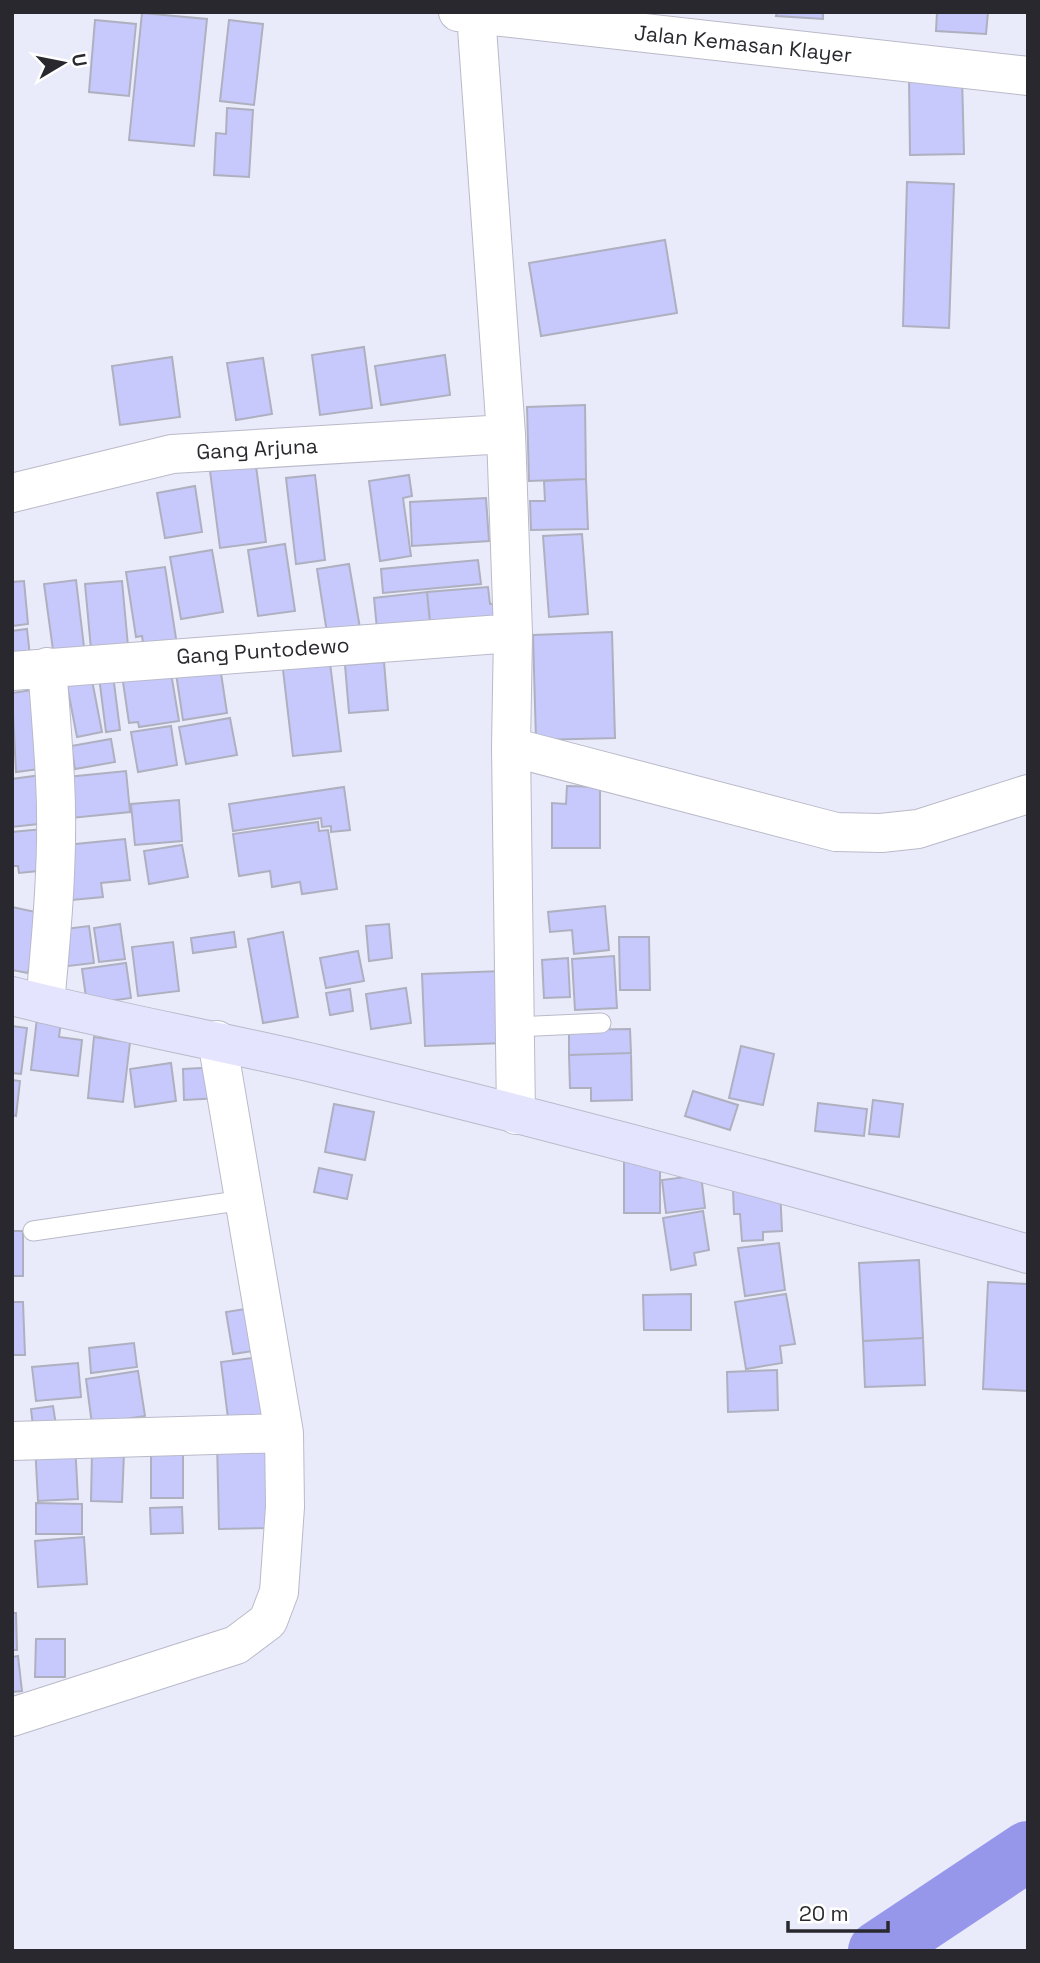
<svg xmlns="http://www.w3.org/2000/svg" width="1040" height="1963" font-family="'Space Grotesk',sans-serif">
<rect width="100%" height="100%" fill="#eaebfa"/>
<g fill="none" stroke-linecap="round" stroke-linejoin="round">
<path stroke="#9696ea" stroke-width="60" d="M 878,1951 L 1028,1851"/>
</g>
<path fill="#c7c9fd" stroke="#afb0bf" stroke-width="2" d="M 777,12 L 823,12 L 823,19 L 776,16 Z
M 937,12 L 988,12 L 986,34 L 936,31 Z
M 142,13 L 207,19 L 194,146 L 129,140 Z
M 95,20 L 136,24 L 129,96 L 89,92 Z
M 229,20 L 263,24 L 254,105 L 220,101 Z
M 962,76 L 964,154 L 910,155 L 909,77 Z
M 227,108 L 253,110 L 249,177 L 214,175 L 216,133 L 226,134 Z
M 907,182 L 954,184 L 949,328 L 903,326 Z
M 665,240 L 677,313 L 541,336 L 529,263 Z
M 364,347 L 372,408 L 320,415 L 312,355 Z
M 445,355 L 450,395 L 381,405 L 375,366 Z
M 172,357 L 180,417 L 120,425 L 112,366 Z
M 263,358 L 272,414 L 236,420 L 227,363 Z
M 585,405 L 586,479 L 529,481 L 527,407 Z
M 256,466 L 266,542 L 220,548 L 210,471 Z
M 315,475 L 325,560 L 296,564 L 286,478 Z
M 409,475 L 412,496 L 403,498 L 411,556 L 380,561 L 369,481 Z
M 586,479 L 588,529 L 531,530 L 530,501 L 545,501 L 544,481 Z
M 195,486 L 202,532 L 165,538 L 157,493 Z
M 486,498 L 489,541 L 412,546 L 410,502 Z
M 582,534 L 588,614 L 549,617 L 543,536 Z
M 285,544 L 295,611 L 258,616 L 248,550 Z
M 212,550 L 223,612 L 181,619 L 170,557 Z
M 478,560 L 481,584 L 383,593 L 381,569 Z
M 349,564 L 361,634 L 328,639 L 317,569 Z
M 165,567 L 177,645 L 144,650 L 142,636 L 136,637 L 126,572 Z
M 76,580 L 84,647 L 53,650 L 44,584 Z
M 24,581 L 28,624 L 12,626 L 12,582 Z
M 122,581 L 128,646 L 91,649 L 85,584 Z
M 488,587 L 490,604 L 502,603 L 504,624 L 431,631 L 427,592 Z
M 427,592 L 430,624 L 377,629 L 374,598 Z
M 27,629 L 30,656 L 12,658 L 12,631 Z
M 612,632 L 615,738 L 536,740 L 533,635 Z
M 329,655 L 341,751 L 293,756 L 282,661 Z
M 219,660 L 227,713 L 183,720 L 175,667 Z
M 384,662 L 388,710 L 349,713 L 345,665 Z
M 170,667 L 179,721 L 139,727 L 138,722 L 129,723 L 122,675 Z
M 91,675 L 102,732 L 77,737 L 66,680 Z
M 113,675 L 120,730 L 106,732 L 99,677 Z
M 39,689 L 47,768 L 16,772 L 12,693 Z
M 230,718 L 237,755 L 186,764 L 179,727 Z
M 171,726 L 177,765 L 138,772 L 131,732 Z
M 111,739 L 115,762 L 75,769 L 71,746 Z
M 126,771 L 130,812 L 71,818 L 67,777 Z
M 42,775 L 47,823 L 12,827 L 12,779 Z
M 567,786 L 600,787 L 600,848 L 552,848 L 552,803 L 566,804 Z
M 344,787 L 350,830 L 331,832 L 331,826 L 322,827 L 321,818 L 233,831 L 229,804 Z
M 179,800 L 182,841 L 135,845 L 131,804 Z
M 318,822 L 319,831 L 328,830 L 337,889 L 302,894 L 300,882 L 272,887 L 270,871 L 239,876 L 233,834 Z
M 43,829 L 48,870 L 19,873 L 18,866 L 12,866 L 12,832 Z
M 125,839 L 130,880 L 101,883 L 103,897 L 72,900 L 66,845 Z
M 182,845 L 188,877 L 149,884 L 144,851 Z
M 605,906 L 609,950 L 574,954 L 572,930 L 550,932 L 548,912 Z
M 12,907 L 40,913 L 28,973 L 12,970 Z
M 120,924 L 125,959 L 99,962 L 94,928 Z
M 389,924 L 392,958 L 369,961 L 366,926 Z
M 89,926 L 94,963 L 60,967 L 56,930 Z
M 234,932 L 236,947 L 193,953 L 191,938 Z
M 283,932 L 298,1017 L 263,1023 L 248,939 Z
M 619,937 L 649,937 L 650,990 L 620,990 Z
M 173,942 L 179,991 L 138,996 L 132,947 Z
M 358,951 L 364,981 L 326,988 L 320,958 Z
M 614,956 L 617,1008 L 575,1010 L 572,959 Z
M 568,958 L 570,997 L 544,998 L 542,960 Z
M 126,963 L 131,998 L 87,1004 L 82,969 Z
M 502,971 L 504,1043 L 425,1046 L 422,974 Z
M 406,988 L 411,1023 L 371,1029 L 366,994 Z
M 350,989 L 353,1011 L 330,1015 L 326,993 Z
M 38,1009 L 62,1013 L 59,1037 L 82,1040 L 78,1076 L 31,1070 Z
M 12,1026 L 27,1028 L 21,1074 L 12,1073 Z
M 630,1029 L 631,1053 L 569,1055 L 569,1030 Z
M 94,1037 L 130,1042 L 123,1102 L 88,1098 Z
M 741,1046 L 774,1054 L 763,1105 L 729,1098 Z
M 631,1053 L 632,1100 L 591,1101 L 591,1088 L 570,1088 L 569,1055 Z
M 171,1063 L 176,1101 L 135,1107 L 130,1069 Z
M 219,1067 L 221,1098 L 184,1100 L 183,1069 Z
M 12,1080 L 20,1081 L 16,1116 L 12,1115 Z
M 693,1091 L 738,1105 L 730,1130 L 685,1116 Z
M 873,1100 L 903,1104 L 899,1137 L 869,1134 Z
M 818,1103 L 867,1109 L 864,1136 L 815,1131 Z
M 334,1104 L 374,1112 L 365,1160 L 325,1152 Z
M 624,1160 L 660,1160 L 660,1213 L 624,1213 Z
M 319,1168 L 352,1175 L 347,1199 L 314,1192 Z
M 701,1175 L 705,1208 L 666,1213 L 662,1180 Z
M 780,1188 L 782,1231 L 763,1232 L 763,1240 L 742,1241 L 740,1214 L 734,1214 L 733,1190 Z
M 703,1211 L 709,1250 L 694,1253 L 696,1265 L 671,1270 L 663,1218 Z
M 12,1231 L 23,1231 L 23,1276 L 12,1276 Z
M 779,1243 L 785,1290 L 745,1296 L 738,1248 Z
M 919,1260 L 923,1338 L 863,1341 L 859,1263 Z
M 988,1282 L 1028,1284 L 1028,1391 L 983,1389 Z
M 691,1294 L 691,1330 L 644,1330 L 643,1295 Z
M 786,1294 L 795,1344 L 780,1346 L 782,1363 L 746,1369 L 735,1302 Z
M 12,1302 L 23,1302 L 25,1355 L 12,1355 Z
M 252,1308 L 259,1350 L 233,1354 L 226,1312 Z
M 923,1338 L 925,1385 L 865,1387 L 863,1341 Z
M 134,1343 L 137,1367 L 91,1373 L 89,1348 Z
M 259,1357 L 267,1420 L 229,1426 L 221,1362 Z
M 78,1363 L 81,1397 L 36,1401 L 32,1367 Z
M 777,1370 L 778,1410 L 728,1412 L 727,1372 Z
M 138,1371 L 145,1416 L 92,1424 L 86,1379 Z
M 53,1406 L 57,1432 L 34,1435 L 31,1409 Z
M 151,1438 L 183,1439 L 183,1498 L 151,1498 Z
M 217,1441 L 269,1441 L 270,1528 L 219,1529 Z
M 75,1443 L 78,1499 L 38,1501 L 35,1445 Z
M 92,1452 L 124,1453 L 122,1502 L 91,1501 Z
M 36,1503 L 82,1504 L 82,1534 L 36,1534 Z
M 182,1507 L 183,1533 L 151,1534 L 150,1508 Z
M 84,1537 L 87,1584 L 38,1587 L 35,1541 Z
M 12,1613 L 16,1613 L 17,1650 L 12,1650 Z
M 36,1639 L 65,1639 L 65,1677 L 35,1677 Z
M 18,1656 L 22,1691 L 12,1692 L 12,1657 Z"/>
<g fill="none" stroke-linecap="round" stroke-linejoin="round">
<g stroke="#b9bac9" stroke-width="21">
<path id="lane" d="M 515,1027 L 601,1023
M 33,1231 L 244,1200"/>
</g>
<g stroke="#b9bac9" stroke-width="40">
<path id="street" d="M 458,12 L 1028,76
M 476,14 L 506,434 L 513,633 L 511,747 L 516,1115
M 12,493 L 172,454 L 506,434
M 12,671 L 513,633
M 511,747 L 836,832 L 881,833 L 918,829 L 1028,794
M 45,1004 C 52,929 59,854 55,779 C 53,742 50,704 47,667
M 12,1441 L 284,1433
M 12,1717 L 236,1645 L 268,1621 L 279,1592 L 285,1507 L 284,1433 L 217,1040"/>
</g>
<g stroke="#b9bac9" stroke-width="40">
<path id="secondary" d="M 12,996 C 113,1022 216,1040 317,1064 C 555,1122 792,1185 1028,1254"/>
</g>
<use href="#lane" stroke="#fff" stroke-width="19"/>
<use href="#street" stroke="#fff" stroke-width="38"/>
<use href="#secondary" stroke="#e4e4fe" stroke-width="38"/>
</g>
<g text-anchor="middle" stroke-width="6" stroke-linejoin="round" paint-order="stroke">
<g font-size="21" fill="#28282e" stroke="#fff">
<text transform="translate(743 44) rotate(6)" y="7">Jalan Kemasan Klayer</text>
<text transform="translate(257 449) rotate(-3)" y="7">Gang Arjuna</text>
<text transform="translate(263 651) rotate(-4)" y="7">Gang Puntodewo</text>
</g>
</g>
<rect width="1040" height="1963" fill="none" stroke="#28282e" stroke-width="28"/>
<g transform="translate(63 63) rotate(80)" stroke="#ffffff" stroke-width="5" paint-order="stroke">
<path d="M0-5L12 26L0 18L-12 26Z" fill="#28282e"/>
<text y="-10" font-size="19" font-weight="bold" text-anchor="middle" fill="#28282e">U</text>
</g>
<path d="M788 1921v10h100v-10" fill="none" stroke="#28282e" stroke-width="3.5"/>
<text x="799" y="1921" font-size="21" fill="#28282e" stroke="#ffffff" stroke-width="5" paint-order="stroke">20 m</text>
</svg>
